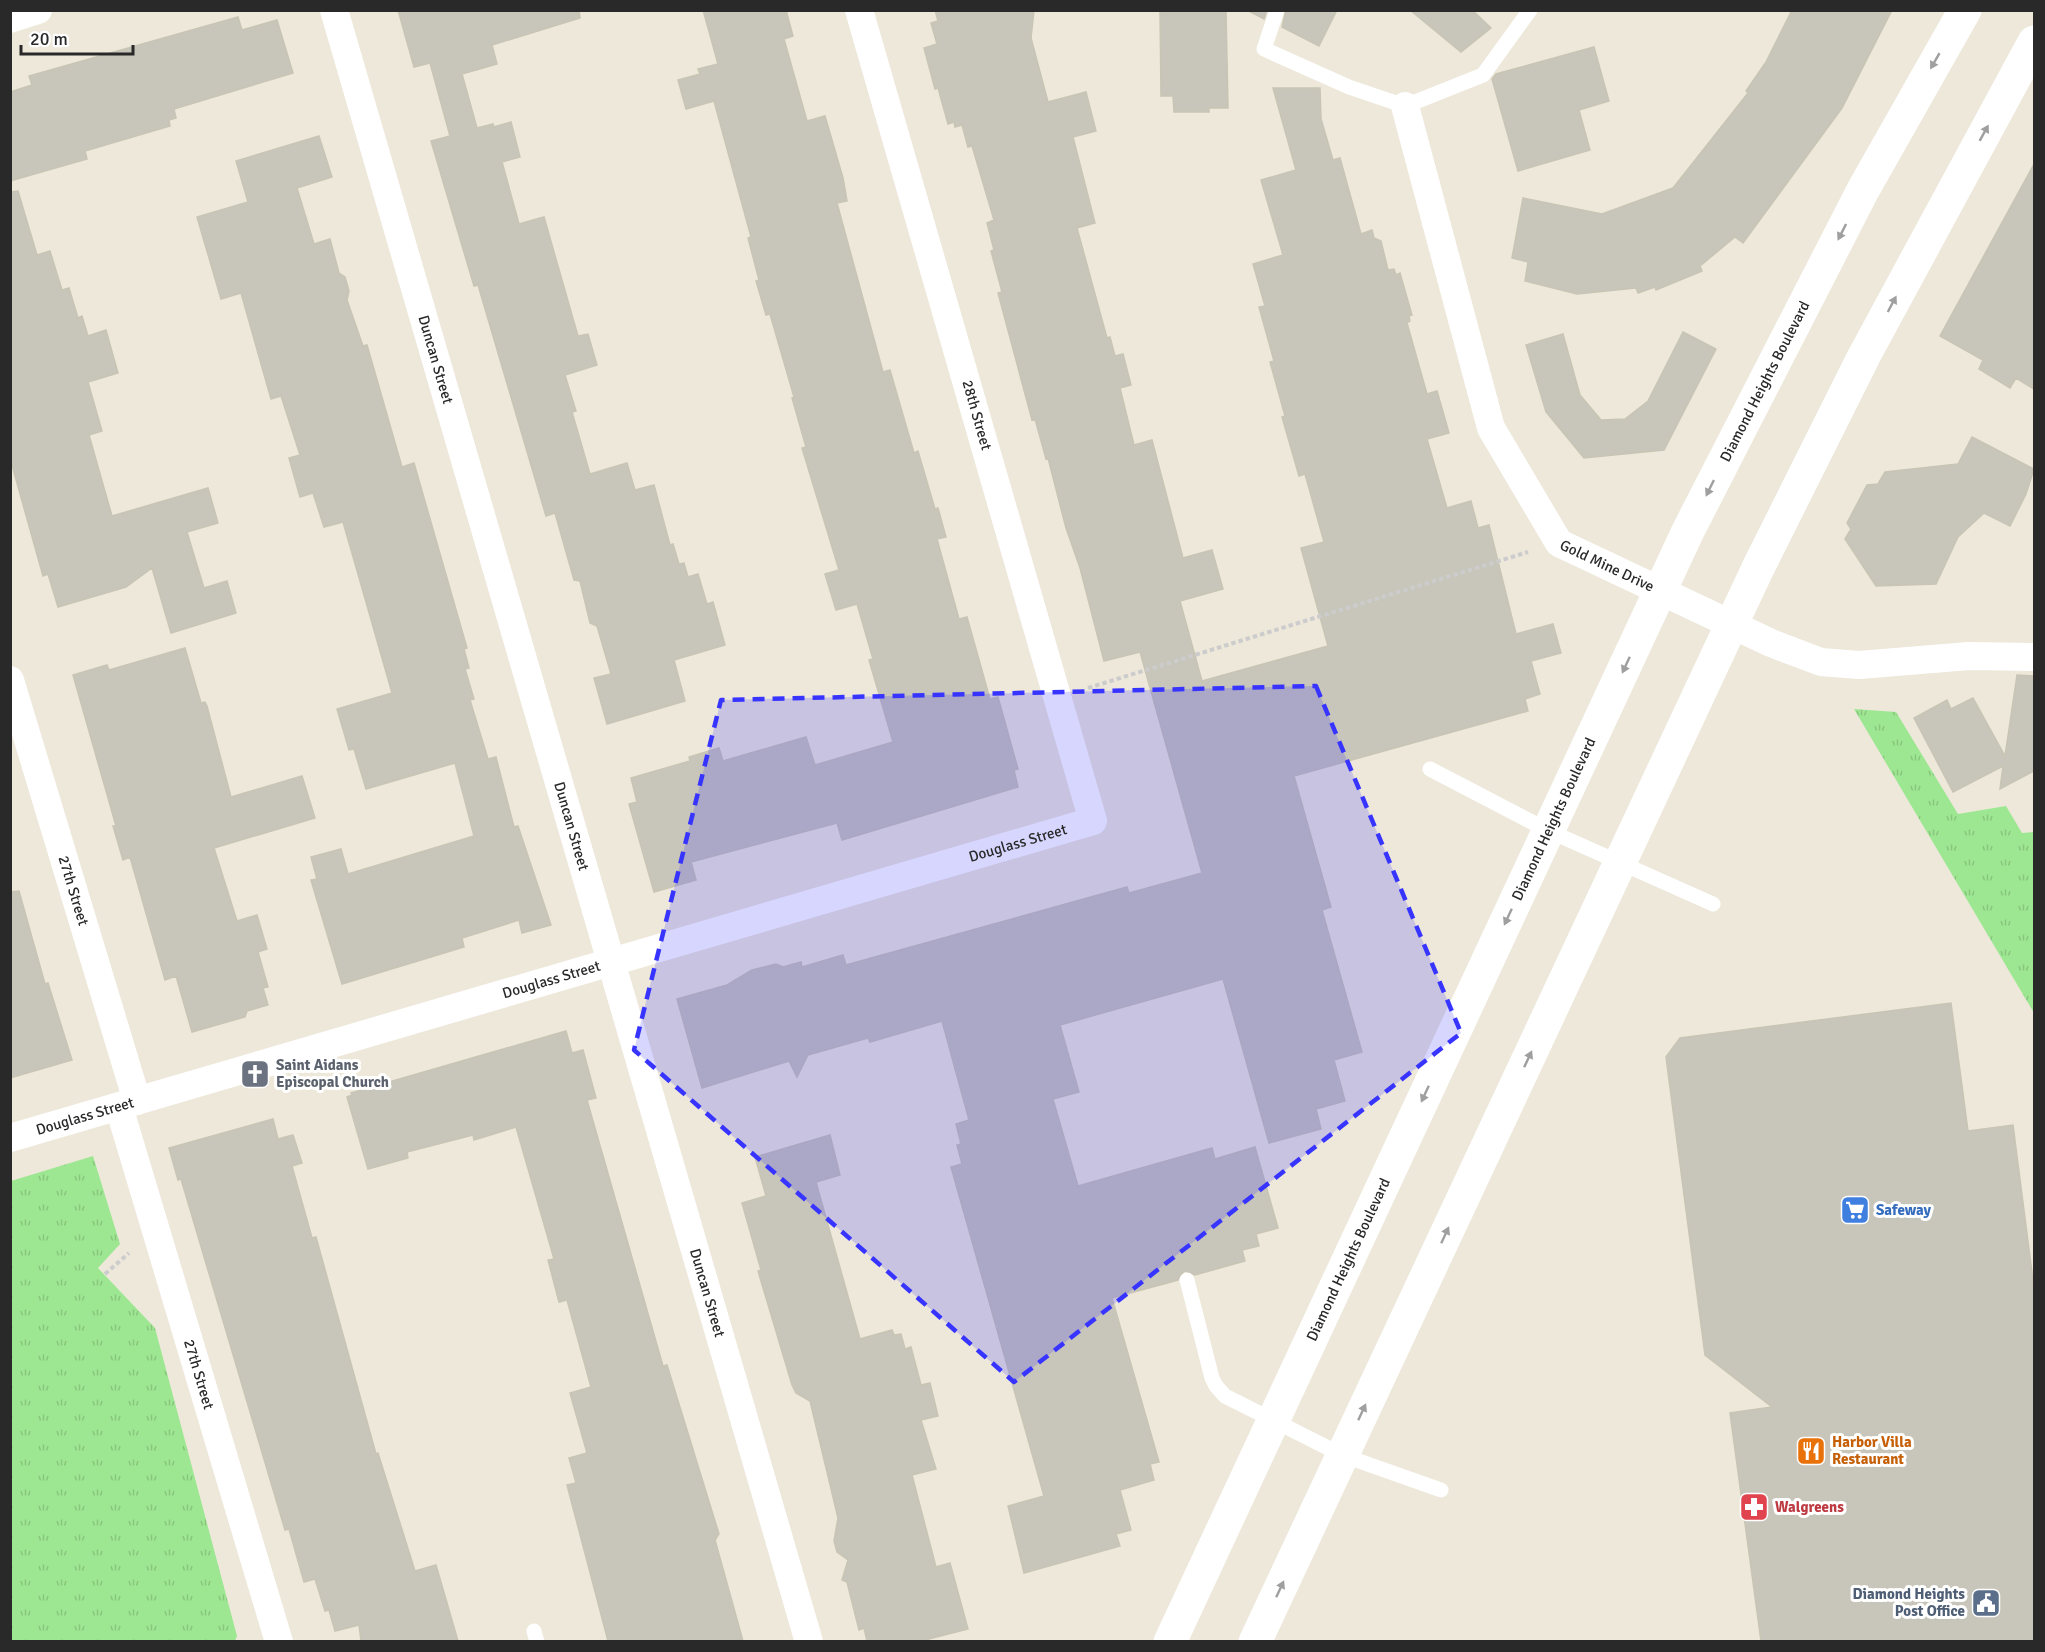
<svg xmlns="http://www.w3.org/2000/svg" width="2045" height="1652" font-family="Signika,sans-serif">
<defs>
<pattern id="park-tufts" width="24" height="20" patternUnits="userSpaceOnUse" patternTransform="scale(1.5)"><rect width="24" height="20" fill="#9ee792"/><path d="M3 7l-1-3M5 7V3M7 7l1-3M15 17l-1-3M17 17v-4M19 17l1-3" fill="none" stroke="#88c67e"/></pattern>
</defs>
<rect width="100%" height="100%" fill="#ede8da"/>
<path fill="url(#park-tufts)" d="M 1854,709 L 1896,712 L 1958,814 L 2006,806 L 2022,833 L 2034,832 L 2034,1013 Z
M 93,1156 L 120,1244 L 98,1268 L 155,1328 L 237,1636 L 235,1641 L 11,1641 L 11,1181 Z"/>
<path fill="#c8c5ba" stroke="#c8c5b4" stroke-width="1.5" d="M 398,10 L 579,10 L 580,18 L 492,45 L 497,64 L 462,74 L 477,128 L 493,124 L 494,127 L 511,122 L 520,157 L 502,162 L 519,224 L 544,217 L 578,336 L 588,334 L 597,365 L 565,375 L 576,411 L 572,412 L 590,474 L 627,463 L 635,490 L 654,485 L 670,545 L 673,544 L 679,564 L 684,563 L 688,577 L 698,574 L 707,604 L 713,602 L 725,645 L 674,660 L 685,701 L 607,724 L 594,678 L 611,674 L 597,626 L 590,623 L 580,581 L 574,580 L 555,513 L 546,516 L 478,285 L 474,286 L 431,141 L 450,136 L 430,63 L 414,67 Z
M 703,10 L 786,10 L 793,36 L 784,39 L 807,121 L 825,116 L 843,178 L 847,201 L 837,203 L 883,372 L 890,370 L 914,453 L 918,451 L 935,509 L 938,508 L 946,537 L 937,539 L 959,619 L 967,617 L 990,699 L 998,697 L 1018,769 L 1014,770 L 1018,787 L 842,840 L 837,823 L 691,862 L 696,880 L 654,892 L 629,804 L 637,802 L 631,778 L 690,761 L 689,757 L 719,748 L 723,761 L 806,737 L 815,765 L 893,742 L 869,660 L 873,659 L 857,604 L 836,610 L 825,574 L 839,570 L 802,448 L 806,447 L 792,398 L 794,397 L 770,314 L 766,315 L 756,281 L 759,280 L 748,238 L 751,237 L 714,101 L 686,109 L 678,80 L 700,74 L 698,69 L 718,64 Z
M 935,10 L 1034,10 L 1031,38 L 1048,102 L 1086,92 L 1096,131 L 1073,137 L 1095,223 L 1077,228 L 1107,338 L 1110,337 L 1115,356 L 1123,354 L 1131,385 L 1120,388 L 1134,445 L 1152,440 L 1183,558 L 1212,550 L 1223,589 L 1180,601 L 1202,681 L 1328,646 L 1301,548 L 1324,542 L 1305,474 L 1299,476 L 1282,417 L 1285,416 L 1270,362 L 1274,361 L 1259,307 L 1265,306 L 1253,264 L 1283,255 L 1261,180 L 1296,170 L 1273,88 L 1320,88 L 1321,119 L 1333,160 L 1340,158 L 1361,234 L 1372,230 L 1374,238 L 1381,241 L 1388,270 L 1394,269 L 1396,275 L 1400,273 L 1412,315 L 1409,316 L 1410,321 L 1407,323 L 1427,394 L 1437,391 L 1449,433 L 1427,439 L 1447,508 L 1471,501 L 1478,528 L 1489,525 L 1516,634 L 1553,624 L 1561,653 L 1531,661 L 1540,694 L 1525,699 L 1528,711 L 1294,776 L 1331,907 L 1322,910 L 1362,1052 L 1334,1060 L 1345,1101 L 1316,1109 L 1321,1129 L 1269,1143 L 1223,979 L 1060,1025 L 1079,1092 L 1053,1099 L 1078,1186 L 1212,1148 L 1215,1159 L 1255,1147 L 1278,1228 L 1256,1234 L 1259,1246 L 1242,1250 L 1245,1261 L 1195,1275 L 1184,1271 L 1178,1280 L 1112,1298 L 1159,1462 L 1150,1464 L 1154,1480 L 1120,1490 L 1131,1530 L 1116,1534 L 1120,1546 L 1024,1573 L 1008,1506 L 1044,1496 L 951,1167 L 962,1164 L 957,1145 L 961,1144 L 956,1124 L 969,1120 L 942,1021 L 870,1042 L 868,1038 L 808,1055 L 797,1077 L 789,1061 L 702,1088 L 677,999 L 727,985 L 752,970 L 776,964 L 783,967 L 801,962 L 802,967 L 843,955 L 846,965 L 1127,887 L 1129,893 L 1202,873 L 1140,652 L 1104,661 L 1080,568 L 1066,528 L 1048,458 L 1046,459 L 1035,419 L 1032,420 L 998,293 L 1002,292 L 991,251 L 994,250 L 987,223 L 994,220 L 972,146 L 968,147 L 962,125 L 955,127 L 954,122 L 948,124 L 938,88 L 935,89 L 924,48 L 937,44 L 931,23 L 938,21 Z
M 1160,10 L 1226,10 L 1228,108 L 1209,108 L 1209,112 L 1174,112 L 1173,96 L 1161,96 Z
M 1247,10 L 1267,10 L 1264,19 Z
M 1286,10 L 1337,10 L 1319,46 L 1282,27 Z
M 1410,10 L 1472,10 L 1491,28 L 1461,52 Z
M 1792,10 L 1892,10 L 1842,108 L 1743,243 L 1735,237 L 1700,266 L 1702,271 L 1656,290 L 1655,287 L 1638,293 L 1636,288 L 1577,294 L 1525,281 L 1528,262 L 1512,258 L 1523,198 L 1602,214 L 1673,188 L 1748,93 L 1746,91 L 1766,62 Z
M 238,17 L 242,30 L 277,20 L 293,73 L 174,109 L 176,118 L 169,120 L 170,126 L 85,151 L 87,159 L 10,181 L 10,92 L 32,85 L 29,76 Z
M 1594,47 L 1609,101 L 1579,110 L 1590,150 L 1518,171 L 1492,79 L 1496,74 Z
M 319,136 L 332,177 L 297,188 L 314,244 L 330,239 L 339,273 L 345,277 L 349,291 L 347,300 L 363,346 L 367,345 L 402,467 L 414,463 L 467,648 L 464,649 L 469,668 L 465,669 L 474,699 L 470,700 L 488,759 L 496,757 L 514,827 L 518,826 L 551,925 L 522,933 L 519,920 L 462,938 L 464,947 L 342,984 L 311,880 L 317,879 L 311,857 L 341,849 L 348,874 L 474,836 L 455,763 L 366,789 L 354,749 L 349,750 L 337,709 L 392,693 L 360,581 L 343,522 L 324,527 L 313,493 L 300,497 L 289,458 L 300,455 L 281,396 L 271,399 L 241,293 L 221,299 L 197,217 L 248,202 L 236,161 Z
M 2034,164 L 2034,389 L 2016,378 L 2010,388 L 1979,369 L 1983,360 L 1940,336 Z
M 18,191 L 37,255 L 50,251 L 62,290 L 69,288 L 78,318 L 82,316 L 88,336 L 106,330 L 118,373 L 88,382 L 102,431 L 89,435 L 112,516 L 208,488 L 218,523 L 187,532 L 204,588 L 227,581 L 236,613 L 171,633 L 152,568 L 126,587 L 58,607 L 48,574 L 43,576 L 10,458 L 10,192 Z
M 1683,332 L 1716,349 L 1664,450 L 1584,458 L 1546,412 L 1526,345 L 1563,334 L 1580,395 L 1601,420 L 1625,419 L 1648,401 Z
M 1972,437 L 2034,469 L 2026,494 L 2010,526 L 1984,513 L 1958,537 L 1936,584 L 1876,586 L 1845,539 L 1851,529 L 1847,523 L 1867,485 L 1878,484 L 1885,472 L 1958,464 Z
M 185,648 L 201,703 L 205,702 L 207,706 L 231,797 L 302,776 L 315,818 L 214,848 L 237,921 L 257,915 L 267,949 L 258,952 L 268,987 L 263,988 L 268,1005 L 247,1011 L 245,1017 L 192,1032 L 176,976 L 165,980 L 130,857 L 123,860 L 113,826 L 116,826 L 73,675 L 107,665 L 109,670 Z
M 2017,675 L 2034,676 L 2034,771 L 2000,789 L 2003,766 L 1953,792 L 1914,718 L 1947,700 L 1951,709 L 1973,698 L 2005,756 Z
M 19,891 L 45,984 L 48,983 L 72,1060 L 10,1078 L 10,892 Z
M 1951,1003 L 1968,1131 L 2013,1125 L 2034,1288 L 2034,1641 L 1761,1641 L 1730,1413 L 1772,1407 L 1705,1355 L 1666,1057 L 1680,1038 Z
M 566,1031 L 572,1053 L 583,1050 L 596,1098 L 587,1100 L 663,1366 L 667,1365 L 719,1534 L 715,1540 L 743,1641 L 608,1641 L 567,1485 L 576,1483 L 569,1458 L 587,1453 L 570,1393 L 591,1387 L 567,1300 L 559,1302 L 548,1260 L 554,1259 L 516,1127 L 474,1140 L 473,1135 L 407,1152 L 408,1158 L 368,1169 L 347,1097 L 352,1095 L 351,1093 Z
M 273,1119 L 278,1139 L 293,1135 L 302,1163 L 292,1166 L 312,1238 L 316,1237 L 376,1454 L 378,1453 L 415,1571 L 436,1565 L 458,1641 L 361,1641 L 359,1625 L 335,1631 L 329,1610 L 325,1611 L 315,1579 L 304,1582 L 289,1529 L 285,1530 L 181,1179 L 178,1180 L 169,1148 Z
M 830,1135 L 840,1175 L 816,1182 L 860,1339 L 892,1330 L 894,1335 L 901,1334 L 905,1349 L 911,1347 L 921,1385 L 930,1383 L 938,1416 L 921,1420 L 936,1469 L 912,1475 L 936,1567 L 950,1563 L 968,1629 L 921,1641 L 867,1641 L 864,1628 L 859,1630 L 847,1582 L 842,1580 L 848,1560 L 837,1552 L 834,1541 L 838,1518 L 810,1401 L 796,1393 L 792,1385 L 758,1271 L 761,1270 L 742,1203 L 766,1196 L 755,1157 Z"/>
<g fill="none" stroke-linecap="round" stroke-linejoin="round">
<path stroke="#ccc" stroke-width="4" stroke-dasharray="4.5 3" stroke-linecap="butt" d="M 1088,688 L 1528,552
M 105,1274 L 129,1253"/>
<path stroke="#fff" stroke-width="15" d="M 1277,10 L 1264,49 L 1349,87 L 1405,106 L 1483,75 L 1530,10
M 1430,769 L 1549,831 L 1713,904
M 1187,1280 L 1212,1378 L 1216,1386 L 1225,1396 L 1342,1455 L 1441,1490
M 534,1631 L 537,1642"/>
<g stroke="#fff" stroke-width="28">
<path id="s1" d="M 334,10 L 809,1642"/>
<path d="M 10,19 L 38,10"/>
<path id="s2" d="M 1405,106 L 1491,428 L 1559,543 L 1771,643 L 1821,662 L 1859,665 L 1969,656 L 2034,657"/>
<path id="s3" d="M 10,680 L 137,1101"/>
<path id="s4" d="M 119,1107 L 279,1642"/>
<path id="s5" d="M 10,1138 L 1093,821 L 859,10"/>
</g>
<g stroke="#fff" stroke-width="33">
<path id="s6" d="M 1170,1642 L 1688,531 L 1863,190 L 1965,10"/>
<path d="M 1255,1642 L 1758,568 L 1864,356 L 2034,42"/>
</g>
</g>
<defs><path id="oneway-solid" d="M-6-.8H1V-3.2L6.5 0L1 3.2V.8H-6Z" transform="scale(1.5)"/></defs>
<g fill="#9f9f9f">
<use href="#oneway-solid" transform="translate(1935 61) rotate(120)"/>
<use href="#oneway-solid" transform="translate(1984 133) rotate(-61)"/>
<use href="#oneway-solid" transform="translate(1842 232) rotate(117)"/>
<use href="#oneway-solid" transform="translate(1892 304) rotate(-62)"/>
<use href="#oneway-solid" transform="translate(1710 488) rotate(116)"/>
<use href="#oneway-solid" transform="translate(1626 665) rotate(115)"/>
<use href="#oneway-solid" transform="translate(1508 917) rotate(115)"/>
<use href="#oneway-solid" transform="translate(1528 1059) rotate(-65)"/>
<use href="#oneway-solid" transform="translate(1425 1094) rotate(115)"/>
<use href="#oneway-solid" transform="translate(1445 1235) rotate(-65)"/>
<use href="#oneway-solid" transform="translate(1362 1412) rotate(-65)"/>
<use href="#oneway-solid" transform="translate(1280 1589) rotate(-65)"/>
</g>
<path fill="#3834ff" fill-opacity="0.2" stroke="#3834ff" stroke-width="4.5" stroke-dasharray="12 8" stroke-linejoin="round" d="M 1316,686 L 1461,1033 L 1014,1382 L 634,1050 L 721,700 Z"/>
<defs>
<g id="church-square" transform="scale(1.5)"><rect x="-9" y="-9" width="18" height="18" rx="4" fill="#6b7280" stroke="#fff"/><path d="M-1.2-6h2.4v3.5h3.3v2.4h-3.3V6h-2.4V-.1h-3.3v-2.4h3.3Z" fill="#fff"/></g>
<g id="supermarket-square" transform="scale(1.5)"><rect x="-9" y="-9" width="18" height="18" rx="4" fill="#3f7fe0" stroke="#fff"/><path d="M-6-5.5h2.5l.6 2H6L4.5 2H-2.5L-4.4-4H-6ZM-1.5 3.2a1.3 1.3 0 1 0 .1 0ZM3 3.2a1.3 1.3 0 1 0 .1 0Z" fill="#fff"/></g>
<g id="restaurant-square" transform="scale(1.5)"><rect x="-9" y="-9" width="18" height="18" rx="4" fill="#e8710a" stroke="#fff"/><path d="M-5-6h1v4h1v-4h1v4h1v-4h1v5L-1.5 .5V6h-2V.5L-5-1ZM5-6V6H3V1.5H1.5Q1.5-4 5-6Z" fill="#fff"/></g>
<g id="pharmacy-square" transform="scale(1.5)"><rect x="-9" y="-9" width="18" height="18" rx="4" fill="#e0444e" stroke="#fff"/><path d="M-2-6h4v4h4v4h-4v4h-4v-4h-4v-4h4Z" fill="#fff"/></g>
<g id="civic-square" transform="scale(1.5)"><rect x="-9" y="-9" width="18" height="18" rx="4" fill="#5c6f8a" stroke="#fff"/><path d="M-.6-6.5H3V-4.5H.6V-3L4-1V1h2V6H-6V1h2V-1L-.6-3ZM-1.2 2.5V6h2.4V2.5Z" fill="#fff"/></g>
</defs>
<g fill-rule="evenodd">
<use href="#church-square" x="255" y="1074"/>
<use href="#supermarket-square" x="1855" y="1210"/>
<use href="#restaurant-square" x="1811" y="1451"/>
<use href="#pharmacy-square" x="1754" y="1507"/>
<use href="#civic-square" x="1986" y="1603"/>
</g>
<g text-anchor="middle" stroke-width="6" stroke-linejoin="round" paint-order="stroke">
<g font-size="15" fill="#292929" stroke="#fff">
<text dy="5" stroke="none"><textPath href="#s1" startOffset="364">Duncan Street</textPath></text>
<text dy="5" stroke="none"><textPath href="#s6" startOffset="1394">Diamond Heights Boulevard</textPath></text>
<text transform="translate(977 415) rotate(74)" y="5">28th Street</text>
<text dy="5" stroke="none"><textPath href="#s2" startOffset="520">Gold Mine Drive</textPath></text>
<text dy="5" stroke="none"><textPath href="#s6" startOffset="908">Diamond Heights Boulevard</textPath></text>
<text dy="5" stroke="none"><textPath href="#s1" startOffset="850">Duncan Street</textPath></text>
<text dy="5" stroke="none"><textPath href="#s5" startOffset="1050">Douglass Street</textPath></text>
<text dy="5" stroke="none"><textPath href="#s3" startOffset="220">27th Street</textPath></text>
<text dy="5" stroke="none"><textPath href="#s5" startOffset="564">Douglass Street</textPath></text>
<text dy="5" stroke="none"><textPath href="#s5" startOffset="78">Douglass Street</textPath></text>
<text dy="5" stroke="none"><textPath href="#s6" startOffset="422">Diamond Heights Boulevard</textPath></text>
<text dy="5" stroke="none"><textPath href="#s1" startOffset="1336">Duncan Street</textPath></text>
<text dy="5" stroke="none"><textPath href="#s4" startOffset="279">27th Street</textPath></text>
</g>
<g font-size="15" font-weight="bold" fill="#5b616d" stroke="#fff" text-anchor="start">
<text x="276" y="1070">Saint Aidans<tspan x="276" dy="17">Episcopal Church</tspan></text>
</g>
<g font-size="15" font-weight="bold" fill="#366cbe" stroke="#fff" text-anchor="start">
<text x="1876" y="1215">Safeway</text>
</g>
<g font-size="15" font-weight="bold" fill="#c56008" stroke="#fff" text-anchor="start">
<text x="1832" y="1447">Harbor Villa<tspan x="1832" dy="17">Restaurant</tspan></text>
</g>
<g font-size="15" font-weight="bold" fill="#be3a42" stroke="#fff" text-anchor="start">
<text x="1775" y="1512">Walgreens</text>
</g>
<g font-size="15" font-weight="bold" fill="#4e5e75" stroke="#fff" text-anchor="end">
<text x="1965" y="1599">Diamond Heights<tspan x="1965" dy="17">Post Office</tspan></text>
</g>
</g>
<rect width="2045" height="1652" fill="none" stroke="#292929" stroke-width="24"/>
<path d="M21 45v9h112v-9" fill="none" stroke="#292929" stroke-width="3"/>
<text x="30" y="45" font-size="18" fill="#292929" stroke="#ffffff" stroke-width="4.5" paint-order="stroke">20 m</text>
</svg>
